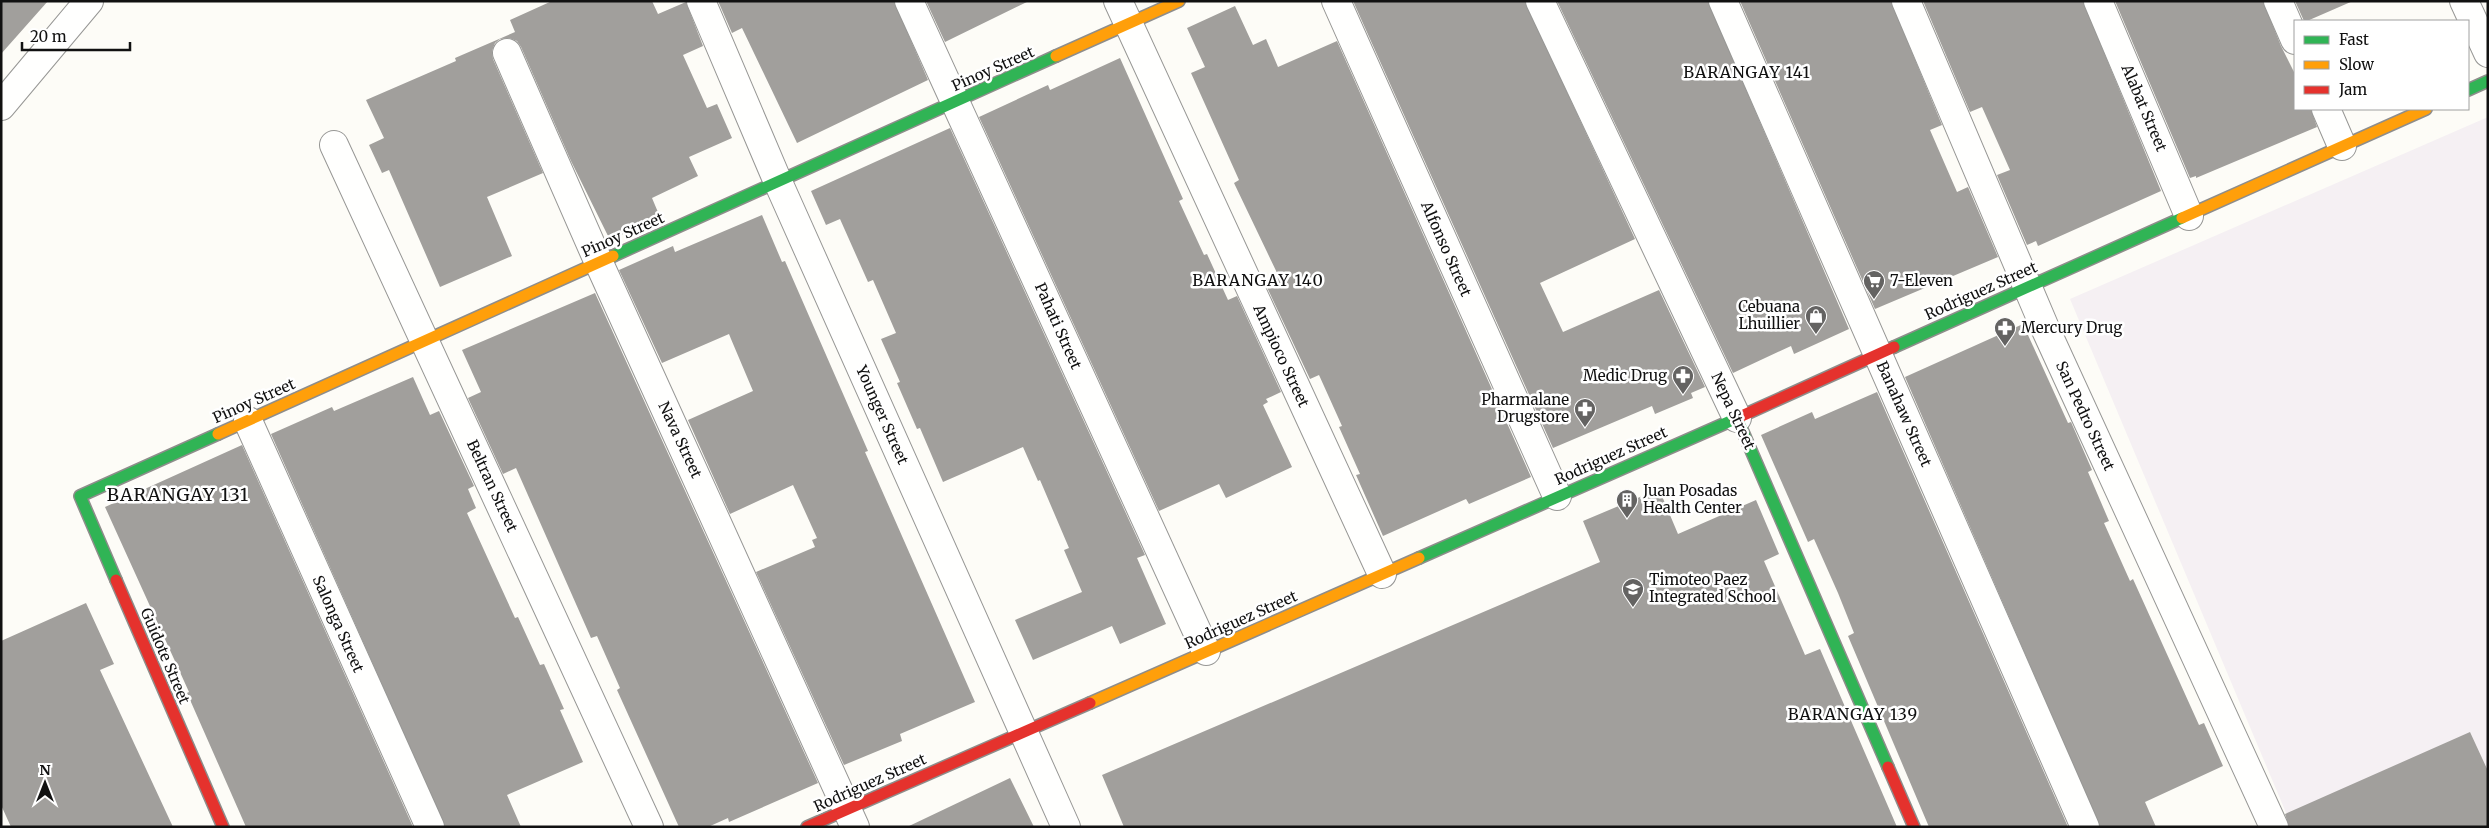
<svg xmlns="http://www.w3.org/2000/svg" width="2489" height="828" font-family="Merriweather,serif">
<rect width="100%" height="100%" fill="#fdfcf7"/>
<path fill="#f5f0f3" d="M 2488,117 L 2488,827 L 2292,827 L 2070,299 Z"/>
<path fill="#a19f9c" d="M 1,1 L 48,1 L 1,54 Z
M 552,1 L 652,1 L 658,14 L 686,2 L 703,46 L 683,55 L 707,108 L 717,104 L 732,138 L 689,157 L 698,176 L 652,198 L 660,217 L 610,240 L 571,161 L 521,47 L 517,41 L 509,38 L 500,39 L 495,43 L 492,51 L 493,59 L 543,173 L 487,197 L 512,256 L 440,287 L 389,170 L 382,173 L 369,145 L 384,138 L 366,100 L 456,61 L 455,58 L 515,32 L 510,20 Z
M 718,1 L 894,1 L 928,80 L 797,143 L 742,28 L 732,33 Z
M 926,1 L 1029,1 L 945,42 Z
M 1353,1 L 1525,1 L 1635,239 L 1540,283 L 1563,332 L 1659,290 L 1705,387 L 1691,393 L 1693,398 L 1655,414 L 1652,406 L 1553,448 Z
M 1557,1 L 1708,1 L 1849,329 L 1794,354 L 1791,346 L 1733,373 Z
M 1740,1 L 1891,1 L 1942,125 L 1930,130 L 1957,192 L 1968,187 L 1998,257 L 1875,309 Z
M 1923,1 L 2083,1 L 2161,191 L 2038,246 L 2036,241 L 2027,245 L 1997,175 L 2010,170 L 1982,107 L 1970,112 Z
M 2115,1 L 2263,1 L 2281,46 L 2295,74 L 2295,109 L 2311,109 L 2317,127 L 2196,178 L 2196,176 L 2190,178 Z
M 2295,1 L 2353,1 L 2307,21 L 2304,21 Z
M 1235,6 L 1253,45 L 1266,39 L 1278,67 L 1337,41 L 1531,477 L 1469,504 L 1466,499 L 1383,536 L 1356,475 L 1360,474 L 1339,427 L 1342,426 L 1319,375 L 1310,379 L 1265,283 L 1279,277 L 1234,183 L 1239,180 L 1191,73 L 1205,67 L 1187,28 Z
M 1120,58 L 1183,199 L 1179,201 L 1204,255 L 1207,254 L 1228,300 L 1237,296 L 1281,392 L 1266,399 L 1268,402 L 1263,405 L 1292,467 L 1226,498 L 1219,484 L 1159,511 L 979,117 L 1048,85 L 1050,90 Z
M 950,128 L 1145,555 L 1137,558 L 1166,624 L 1120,644 L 1112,626 L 1033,660 L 1015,620 L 1082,592 L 1064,550 L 1069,548 L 1040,480 L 1038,481 L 1023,447 L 943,482 L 920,428 L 917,429 L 897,383 L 900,382 L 881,339 L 896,333 L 873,280 L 868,282 L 840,219 L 826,225 L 811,191 Z
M 762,215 L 782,262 L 785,261 L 868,451 L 865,452 L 975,702 L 900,734 L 902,741 L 844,765 L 756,572 L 815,547 L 812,540 L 817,538 L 793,485 L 730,514 L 688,420 L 753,391 L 731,339 L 729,334 L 662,363 L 619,270 L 673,246 L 675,252 Z
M 595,293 L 818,783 L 729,822 L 728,818 L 708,827 L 679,827 L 617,690 L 620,688 L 597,636 L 591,638 L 516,468 L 503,474 L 468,398 L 481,392 L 462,350 Z
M 2023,324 L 2068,423 L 2071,422 L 2092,470 L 2088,472 L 2109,521 L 2104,523 L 2130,581 L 2133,579 L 2199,725 L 2204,723 L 2223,766 L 2145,802 L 2156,827 L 2100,827 L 1905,377 Z
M 413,377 L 430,415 L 439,411 L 474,486 L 468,489 L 476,508 L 467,513 L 515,618 L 518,617 L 540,665 L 544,664 L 564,709 L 560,710 L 583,762 L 507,795 L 521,827 L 445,827 L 271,434 L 332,407 L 334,411 Z
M 1877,392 L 2068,827 L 1929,827 L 1848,636 L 1854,633 L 1838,593 L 1814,539 L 1808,542 L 1761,435 L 1812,412 L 1815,419 Z
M 242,445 L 413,827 L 246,827 L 187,693 L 189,692 L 105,507 Z
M 1659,489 L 1678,534 L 1756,500 L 1779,554 L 1764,561 L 1805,655 L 1820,649 L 1897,827 L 1124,827 L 1102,775 L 1600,562 L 1583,521 Z
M 86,603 L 114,664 L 100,670 L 173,827 L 11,827 L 1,805 L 1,641 Z
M 2470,732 L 2488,771 L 2488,827 L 2289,827 L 2285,814 Z
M 1010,778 L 1034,827 L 907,827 Z"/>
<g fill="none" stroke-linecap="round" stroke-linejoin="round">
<g stroke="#979795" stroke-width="30">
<path id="street" d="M 701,1 L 778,182 L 1066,827
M 909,1 L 1206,651
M 1118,1 L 1382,574
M 1336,1 L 1557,496
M 1540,1 L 1737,418
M 1723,1 L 2085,827
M 1906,1 L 2045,328 L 2274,827
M 2098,1 L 2189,216
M 2278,1 L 2295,40
M 2464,1 L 2488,53
M 507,53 L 599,263 L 855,827
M 1,106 L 89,1
M 2326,109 L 2342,146
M 334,145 L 649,827
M 248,421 L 430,827"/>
</g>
<g stroke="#8e8d8b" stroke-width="14">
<path id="fast" d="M 2468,90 L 2488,81
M 613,256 L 1056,56
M 1894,347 L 2182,218
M 1737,418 L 1888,767
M 1419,558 L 1735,419
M 116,580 L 80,496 L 218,434"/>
</g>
<g stroke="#8e8d8b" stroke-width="14">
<path id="slow" d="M 1056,56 L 1179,1
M 2182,218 L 2426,109
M 218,434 L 613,256
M 1090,703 L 1419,558"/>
</g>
<g stroke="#8e8d8b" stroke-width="14">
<path id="jam" d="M 1735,419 L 1894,347
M 116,580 L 223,827
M 1888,767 L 1914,827
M 807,827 L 1090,703"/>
</g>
<use href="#street" stroke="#fffffe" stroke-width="28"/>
<use href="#fast" stroke="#30b455" stroke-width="11"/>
<use href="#slow" stroke="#ff9f0a" stroke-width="11"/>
<use href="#jam" stroke="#e5322d" stroke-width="11"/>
</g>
<defs>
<g id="supermarket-pin" transform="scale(1.125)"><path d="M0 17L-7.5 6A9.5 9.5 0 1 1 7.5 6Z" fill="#646362" stroke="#fff"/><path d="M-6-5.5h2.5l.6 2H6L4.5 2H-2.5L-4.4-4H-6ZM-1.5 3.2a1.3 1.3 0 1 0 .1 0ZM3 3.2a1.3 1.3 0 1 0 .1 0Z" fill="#fff"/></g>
<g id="shop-pin" transform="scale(1.125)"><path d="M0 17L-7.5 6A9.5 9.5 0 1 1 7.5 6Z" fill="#646362" stroke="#fff"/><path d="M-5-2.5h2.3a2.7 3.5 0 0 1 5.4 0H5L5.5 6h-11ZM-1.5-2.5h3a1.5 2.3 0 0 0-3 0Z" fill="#fff"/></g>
<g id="pharmacy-pin" transform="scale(1.125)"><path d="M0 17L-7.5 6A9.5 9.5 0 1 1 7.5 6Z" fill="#646362" stroke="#fff"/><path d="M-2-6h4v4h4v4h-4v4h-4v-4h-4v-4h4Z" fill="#fff"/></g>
<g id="building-pin" transform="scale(1.125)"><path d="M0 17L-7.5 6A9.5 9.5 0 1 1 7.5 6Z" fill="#646362" stroke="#fff"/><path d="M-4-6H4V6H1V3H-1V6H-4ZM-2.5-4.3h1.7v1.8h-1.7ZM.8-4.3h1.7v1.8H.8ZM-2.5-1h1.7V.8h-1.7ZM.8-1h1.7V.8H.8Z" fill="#fff"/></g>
<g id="school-pin" transform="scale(1.125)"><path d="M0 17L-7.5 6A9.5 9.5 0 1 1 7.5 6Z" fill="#646362" stroke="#fff"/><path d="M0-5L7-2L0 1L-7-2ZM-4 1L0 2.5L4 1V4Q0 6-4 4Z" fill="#fff"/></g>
</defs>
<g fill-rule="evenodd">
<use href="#supermarket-pin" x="1874" y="281"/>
<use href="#shop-pin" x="1816" y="316"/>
<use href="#pharmacy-pin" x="2005" y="328"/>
<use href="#pharmacy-pin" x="1683" y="376"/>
<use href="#pharmacy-pin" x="1585" y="409"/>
<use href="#building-pin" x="1627" y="500"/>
<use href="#school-pin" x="1633" y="589"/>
</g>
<g text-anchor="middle" stroke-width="5" stroke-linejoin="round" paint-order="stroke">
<g font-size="15" fill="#111" stroke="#fff">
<text transform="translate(993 69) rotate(-24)" y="5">Pinoy Street</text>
<text transform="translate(2144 108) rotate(67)" y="5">Alabat Street</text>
<text transform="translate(623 235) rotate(-24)" y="5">Pinoy Street</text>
<text transform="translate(1446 249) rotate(66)" y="5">Alfonso Street</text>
<text transform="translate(1981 291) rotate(-24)" y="5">Rodriguez Street</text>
<text transform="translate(1058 326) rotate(66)" y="5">Pahati Street</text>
<text transform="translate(1281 356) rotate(65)" y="5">Ampioco Street</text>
<text transform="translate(254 401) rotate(-24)" y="5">Pinoy Street</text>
<text transform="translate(1733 411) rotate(65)" y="5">Nepa Street</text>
<text transform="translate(1904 414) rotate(66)" y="5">Banahaw Street</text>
<text transform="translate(882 415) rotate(66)" y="5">Younger Street</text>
<text transform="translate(2085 416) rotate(65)" y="5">San Pedro Street</text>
<text transform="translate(680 440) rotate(65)" y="5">Nava Street</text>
<text transform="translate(1611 456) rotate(-24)" y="5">Rodriguez Street</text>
<text transform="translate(492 486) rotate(65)" y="5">Beltran Street</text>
<text transform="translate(1241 620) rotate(-24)" y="5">Rodriguez Street</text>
<text transform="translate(338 624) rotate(66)" y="5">Salonga Street</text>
<text transform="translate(165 656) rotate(67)" y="5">Guidote Street</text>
<text transform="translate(870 783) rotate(-24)" y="5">Rodriguez Street</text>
</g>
<g font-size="15" fill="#111" stroke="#fff" text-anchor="start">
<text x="1890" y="286">7-Eleven</text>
<text x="1800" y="312" text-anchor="end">Cebuana<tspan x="1800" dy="17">Lhuillier</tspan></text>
<text x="2021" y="333">Mercury Drug</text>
<text x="1667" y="381" text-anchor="end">Medic Drug</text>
<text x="1569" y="405" text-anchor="end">Pharmalane<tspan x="1569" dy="17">Drugstore</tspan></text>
<text x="1643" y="496">Juan Posadas<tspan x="1643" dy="17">Health Center</tspan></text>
<text x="1649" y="585">Timoteo Paez<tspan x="1649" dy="17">Integrated School</tspan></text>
</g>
<g font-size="16" letter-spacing="1" fill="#111" stroke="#fff">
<text x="1747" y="78">BARANGAY 141</text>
<text x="1258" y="286">BARANGAY 140</text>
<text x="1853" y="720">BARANGAY 139</text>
</g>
<g font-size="18" letter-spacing="1" fill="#111" stroke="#fff">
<text x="178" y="501">BARANGAY 131</text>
</g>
</g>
<rect width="2489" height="828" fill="none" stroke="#111111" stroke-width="5"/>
<rect x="2294" y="20" width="175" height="90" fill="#ffffff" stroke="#a0a0a0"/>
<rect x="2304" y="36" width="25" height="8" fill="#30b455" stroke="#a0a0a0"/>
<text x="2339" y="45" font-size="15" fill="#111111">Fast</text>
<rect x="2304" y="61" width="25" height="8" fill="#ff9f0a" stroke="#a0a0a0"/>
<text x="2339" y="70" font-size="15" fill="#111111">Slow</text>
<rect x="2304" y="86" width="25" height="8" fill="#e5322d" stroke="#a0a0a0"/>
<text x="2339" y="95" font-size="15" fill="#111111">Jam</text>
<g transform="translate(45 783)" stroke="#ffffff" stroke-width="4" paint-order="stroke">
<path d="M0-4L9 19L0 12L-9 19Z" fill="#111111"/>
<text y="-8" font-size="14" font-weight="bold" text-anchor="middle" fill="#111111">N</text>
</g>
<path d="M22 42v8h108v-8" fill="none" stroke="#111111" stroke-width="2.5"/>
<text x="30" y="42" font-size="15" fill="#111111" stroke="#ffffff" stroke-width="4" paint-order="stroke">20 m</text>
</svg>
